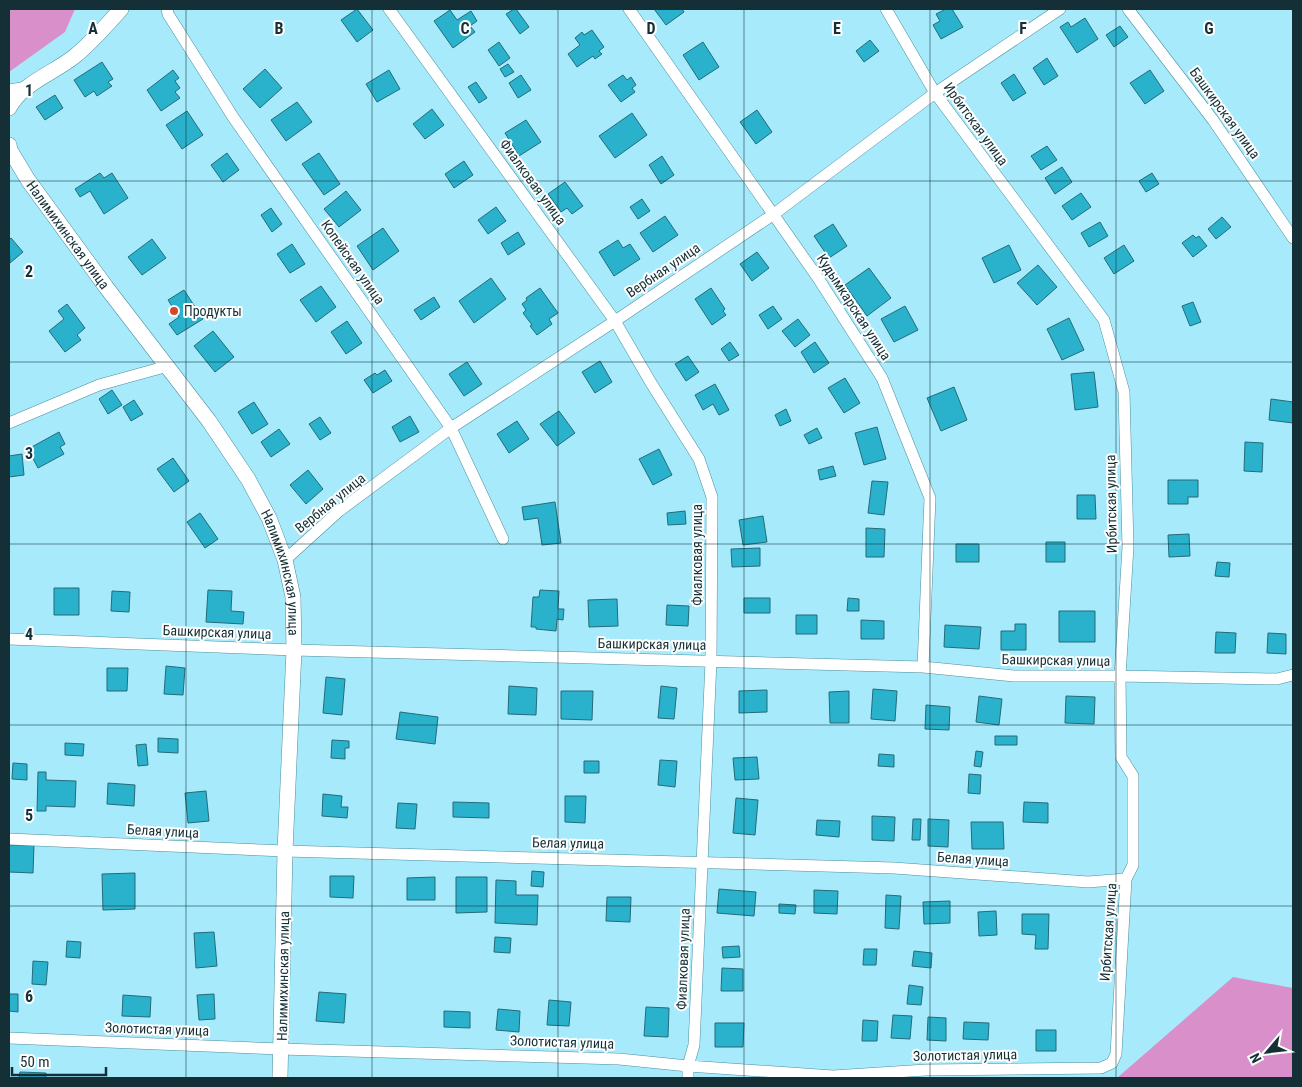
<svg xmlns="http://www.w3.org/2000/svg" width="1302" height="1087" font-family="'Roboto Condensed',sans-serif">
<rect width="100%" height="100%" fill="#a6eafb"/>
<path fill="#d990ca" d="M 9,9 L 75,9 L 65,32 L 9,72 Z
M 1233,977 L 1293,988 L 1293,1078 L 1117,1078 Z"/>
<path fill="#2ab2cc" stroke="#256b79" d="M 357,9 L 373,30 L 357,42 L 341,20 Z
M 514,9 L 516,9 L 529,27 L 520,34 L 506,14 Z
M 654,9 L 682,9 L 684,12 L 666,25 Z
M 946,9 L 952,9 L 963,27 L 941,39 L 933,25 L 940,21 L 936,14 Z
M 450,10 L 457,20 L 471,11 L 477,21 L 470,26 L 475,32 L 453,48 L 434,21 Z
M 1085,18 L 1098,39 L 1077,53 L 1060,27 L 1068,22 L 1071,27 Z
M 1120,26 L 1128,37 L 1114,47 L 1106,35 Z
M 592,30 L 604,47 L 599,51 L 602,54 L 595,59 L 593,56 L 577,67 L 568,54 L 580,45 L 575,38 L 582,32 L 584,35 Z
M 870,40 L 879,51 L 864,62 L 856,51 Z
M 499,42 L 510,58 L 499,66 L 488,50 Z
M 703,42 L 719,67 L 699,80 L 683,55 Z
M 1047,58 L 1058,76 L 1044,85 L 1033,68 Z
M 102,62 L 113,79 L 108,82 L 112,86 L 97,96 L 94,91 L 85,97 L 74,80 Z
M 508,64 L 514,72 L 505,77 L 500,69 Z
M 265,69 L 282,88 L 260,108 L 243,89 Z
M 173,70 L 179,78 L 175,81 L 180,88 L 175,92 L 180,98 L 161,111 L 147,90 Z
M 389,70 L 400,89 L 377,102 L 366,84 Z
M 1150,70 L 1164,91 L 1145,104 L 1130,83 Z
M 1014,74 L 1026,93 L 1013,101 L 1001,83 Z
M 521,75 L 531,90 L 518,98 L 509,83 Z
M 623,75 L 627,80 L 631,77 L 636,85 L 632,88 L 635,92 L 621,102 L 608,85 Z
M 476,82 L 487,98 L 479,103 L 468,87 Z
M 55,95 L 63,108 L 45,120 L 36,107 Z
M 297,102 L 312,122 L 286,141 L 271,120 Z
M 432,109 L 444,125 L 425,139 L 413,124 Z
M 757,110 L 772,132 L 756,144 L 740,122 Z
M 187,111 L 203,135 L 182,149 L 166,125 Z
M 632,113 L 647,135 L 615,158 L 599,136 Z
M 526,120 L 541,142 L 519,156 L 505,133 Z
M 1047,146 L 1057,160 L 1041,170 L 1031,156 Z
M 227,153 L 239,170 L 223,182 L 211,165 Z
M 319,153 L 340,184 L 324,195 L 302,164 Z
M 662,156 L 674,175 L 661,184 L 649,165 Z
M 464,161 L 473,175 L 454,188 L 445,174 Z
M 1062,167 L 1072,182 L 1055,194 L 1045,178 Z
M 100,173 L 104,178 L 112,173 L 128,198 L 104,214 L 90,191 L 80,197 L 75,189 Z
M 1152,173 L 1159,184 L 1146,192 L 1139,181 Z
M 565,182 L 583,206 L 572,214 L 567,208 L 561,212 L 548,194 Z
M 346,191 L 361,210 L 339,227 L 324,209 Z
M 1081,193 L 1091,207 L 1072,220 L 1062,206 Z
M 642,199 L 650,211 L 638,219 L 630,207 Z
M 496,207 L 506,221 L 488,234 L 478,220 Z
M 271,208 L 282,224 L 272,232 L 261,215 Z
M 665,216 L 678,235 L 653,252 L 640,233 Z
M 1222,217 L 1231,227 L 1216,239 L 1208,229 Z
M 1100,222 L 1108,236 L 1089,247 L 1081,233 Z
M 833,224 L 847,246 L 829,258 L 814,236 Z
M 383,228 L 399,251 L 373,270 L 357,246 Z
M 518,232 L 525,244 L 508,255 L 501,243 Z
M 1193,235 L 1196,238 L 1199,236 L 1207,246 L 1193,257 L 1182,243 Z
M 11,238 L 23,252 L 10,263 L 9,240 Z
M 152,239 L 166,258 L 142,275 L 128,257 Z
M 618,240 L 623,248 L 630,244 L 640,259 L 614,276 L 599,252 Z
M 292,244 L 305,264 L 290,273 L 277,254 Z
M 1009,245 L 1021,270 L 994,283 L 982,258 Z
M 1124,245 L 1134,261 L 1114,274 L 1104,258 Z
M 757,252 L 769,268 L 752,281 L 740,264 Z
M 1038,265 L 1057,287 L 1037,305 L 1017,283 Z
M 869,268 L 891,298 L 867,316 L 845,285 Z
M 491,278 L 506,299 L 474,323 L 459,301 Z
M 321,286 L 336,307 L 316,322 L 300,300 Z
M 540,288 L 558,313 L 549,319 L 552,324 L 537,335 L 530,326 L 532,325 L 523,313 L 526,310 L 522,304 L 527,300 L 526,298 Z
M 711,288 L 725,309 L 723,311 L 726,315 L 712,325 L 695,299 Z
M 184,290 L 203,319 L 177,335 L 169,324 L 179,317 L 168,300 Z
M 434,297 L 440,307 L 421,320 L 414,310 Z
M 1193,302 L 1201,322 L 1190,326 L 1182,306 Z
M 67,304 L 85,328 L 77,335 L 81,340 L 65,352 L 49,331 L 64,319 L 58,311 Z
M 773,306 L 782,319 L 768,329 L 759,315 Z
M 905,306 L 918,330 L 894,342 L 881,319 Z
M 1069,318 L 1084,350 L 1062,360 L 1047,329 Z
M 798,319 L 810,335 L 795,347 L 782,331 Z
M 347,321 L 362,343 L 346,354 L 331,332 Z
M 213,331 L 234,357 L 215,372 L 194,346 Z
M 730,342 L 739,355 L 729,361 L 721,349 Z
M 815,342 L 829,363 L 814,373 L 801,352 Z
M 688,356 L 699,372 L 686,381 L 675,364 Z
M 600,361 L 612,382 L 595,393 L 582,372 Z
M 467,362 L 482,384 L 464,396 L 449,374 Z
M 385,370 L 392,381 L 373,393 L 364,380 L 375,373 L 377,375 Z
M 1094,372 L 1098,407 L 1075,410 L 1071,374 Z
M 845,378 L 860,403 L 844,413 L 828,388 Z
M 715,384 L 729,410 L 719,415 L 713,404 L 703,410 L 695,395 Z
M 954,387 L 967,420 L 941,431 L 927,398 Z
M 112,390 L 122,405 L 108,414 L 99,399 Z
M 1271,399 L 1293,402 L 1293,423 L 1269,420 Z
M 134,400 L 143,414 L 131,421 L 123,407 Z
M 254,402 L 268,424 L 252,434 L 238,412 Z
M 786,409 L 791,421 L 780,426 L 775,415 Z
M 559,411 L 575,433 L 557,446 L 540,424 Z
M 410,416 L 419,432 L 400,442 L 392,427 Z
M 320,417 L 331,433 L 320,440 L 309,424 Z
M 517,421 L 529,439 L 509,453 L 497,434 Z
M 877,427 L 886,459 L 864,465 L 855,433 Z
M 817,428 L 822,438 L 809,444 L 804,435 Z
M 279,429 L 290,444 L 271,457 L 261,442 Z
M 59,432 L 65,444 L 60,447 L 64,454 L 38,468 L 28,449 Z
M 1245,442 L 1263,443 L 1262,472 L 1244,471 Z
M 659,449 L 672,475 L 653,485 L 639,459 Z
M 22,454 L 24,475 L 9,477 L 9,456 Z
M 173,458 L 189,481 L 174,492 L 157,469 Z
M 833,466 L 836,476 L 820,480 L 818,470 Z
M 308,470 L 323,489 L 306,504 L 290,485 Z
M 1168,480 L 1198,480 L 1198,497 L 1188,497 L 1188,504 L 1168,504 Z
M 872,481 L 888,482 L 884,515 L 868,513 Z
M 1077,495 L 1095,495 L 1096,519 L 1077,519 Z
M 555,502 L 561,543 L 542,545 L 538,518 L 524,520 L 522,507 Z
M 685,511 L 686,524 L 668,525 L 667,513 Z
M 200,513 L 218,539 L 205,548 L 187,522 Z
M 763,516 L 767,542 L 743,545 L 739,520 Z
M 866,528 L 885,529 L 884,557 L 866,557 Z
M 1189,534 L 1190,556 L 1169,557 L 1168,535 Z
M 1046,542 L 1065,542 L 1065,562 L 1046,562 Z
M 956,544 L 979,544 L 979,562 L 956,562 Z
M 760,548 L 760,566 L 732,567 L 731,549 Z
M 1217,562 L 1230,563 L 1229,577 L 1215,576 Z
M 54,588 L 79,588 L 79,615 L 54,615 Z
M 208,590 L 232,591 L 231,611 L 244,612 L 243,624 L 206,622 Z
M 540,590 L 559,591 L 558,609 L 564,609 L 563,620 L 557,619 L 556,631 L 536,629 L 536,627 L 531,627 L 533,597 L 539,597 Z
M 112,591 L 130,592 L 129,612 L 111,611 Z
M 744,598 L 770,598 L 770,613 L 744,613 Z
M 848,598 L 859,599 L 859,611 L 847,611 Z
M 617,599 L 618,626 L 589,627 L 588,600 Z
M 667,605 L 689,606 L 688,626 L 666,625 Z
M 1059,611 L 1095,611 L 1095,642 L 1059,642 Z
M 796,615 L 817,615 L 817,634 L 796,634 Z
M 861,620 L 884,621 L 884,639 L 861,639 Z
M 1015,624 L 1026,624 L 1026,650 L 1001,650 L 1001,631 L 1015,631 Z
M 945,625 L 981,627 L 979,649 L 944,647 Z
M 1216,632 L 1236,633 L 1235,653 L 1215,653 Z
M 1268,633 L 1286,634 L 1286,654 L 1267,653 Z
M 166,666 L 185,668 L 183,695 L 164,694 Z
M 107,668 L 128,668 L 127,691 L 107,691 Z
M 326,677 L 345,679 L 342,715 L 323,713 Z
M 509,686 L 537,688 L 536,715 L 508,714 Z
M 661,686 L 677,688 L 674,719 L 658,718 Z
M 873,689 L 897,691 L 895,721 L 871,719 Z
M 767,690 L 767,712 L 739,713 L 739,691 Z
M 561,691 L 593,691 L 592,720 L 561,719 Z
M 849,691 L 849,723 L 830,723 L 829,692 Z
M 979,696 L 1002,699 L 999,725 L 976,722 Z
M 1066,696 L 1095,697 L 1094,724 L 1065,723 Z
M 926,705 L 950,707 L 949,730 L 925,729 Z
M 400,712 L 438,717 L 435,744 L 396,739 Z
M 995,736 L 1017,736 L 1017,745 L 995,745 Z
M 158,738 L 178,739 L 178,753 L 158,752 Z
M 332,740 L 349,741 L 349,748 L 345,748 L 345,759 L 331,758 Z
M 65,743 L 84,744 L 83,756 L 65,755 Z
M 146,744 L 148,765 L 138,766 L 136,745 Z
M 976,751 L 983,752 L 981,767 L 974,766 Z
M 879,754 L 894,755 L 894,767 L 878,766 Z
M 757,757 L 759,779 L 735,780 L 733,758 Z
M 660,760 L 677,761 L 675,787 L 658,785 Z
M 584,761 L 599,761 L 599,773 L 584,773 Z
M 13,763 L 27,764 L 27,780 L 12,779 Z
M 38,772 L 46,772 L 46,780 L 76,781 L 75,807 L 46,806 L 46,811 L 37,811 Z
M 969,774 L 981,775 L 980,794 L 968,793 Z
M 108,783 L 135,785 L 134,806 L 107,804 Z
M 206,791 L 209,821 L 188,823 L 185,793 Z
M 323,794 L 342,796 L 341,807 L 348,807 L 347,818 L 322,816 Z
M 565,796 L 586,796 L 585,823 L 565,822 Z
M 736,798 L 758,800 L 755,835 L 733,833 Z
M 453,802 L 489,803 L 489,818 L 453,817 Z
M 1024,802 L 1048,803 L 1048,823 L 1023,822 Z
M 398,803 L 417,804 L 415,829 L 396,828 Z
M 872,816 L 895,817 L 894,841 L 872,840 Z
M 913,819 L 921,819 L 920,840 L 912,840 Z
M 928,819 L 949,820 L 948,847 L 928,846 Z
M 817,820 L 840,821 L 839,837 L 816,835 Z
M 971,822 L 1003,822 L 1004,849 L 972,849 Z
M 9,845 L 34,845 L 33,873 L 9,872 Z
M 532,871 L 544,872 L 543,887 L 531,886 Z
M 135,873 L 135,909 L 103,910 L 102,874 Z
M 330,876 L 354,876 L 353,898 L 330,897 Z
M 435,877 L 435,900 L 407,900 L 407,878 Z
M 456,877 L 487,877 L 487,912 L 456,913 Z
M 496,880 L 516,881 L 516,895 L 538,895 L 537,925 L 495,923 Z
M 719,889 L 756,892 L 754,916 L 717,913 Z
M 814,890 L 838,891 L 837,914 L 814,913 Z
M 886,895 L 901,896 L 899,929 L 885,928 Z
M 607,897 L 631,897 L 630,922 L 606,921 Z
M 950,901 L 950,923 L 924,924 L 923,902 Z
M 779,904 L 796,905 L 795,914 L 779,913 Z
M 996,911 L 997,935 L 979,936 L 978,912 Z
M 1022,914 L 1049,914 L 1048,949 L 1035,949 L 1036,935 L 1022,934 Z
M 214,932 L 217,966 L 196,968 L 194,933 Z
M 495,937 L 511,938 L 510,953 L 494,952 Z
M 67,941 L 81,942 L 80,958 L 66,957 Z
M 739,946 L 740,957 L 723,958 L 722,947 Z
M 864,949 L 877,949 L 876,965 L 863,965 Z
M 914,951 L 932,953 L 931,968 L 912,966 Z
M 33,961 L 48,962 L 46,985 L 32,984 Z
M 722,968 L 743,969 L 743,991 L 721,991 Z
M 909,985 L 923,987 L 921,1005 L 907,1004 Z
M 319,992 L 346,994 L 344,1023 L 316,1021 Z
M 9,994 L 18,994 L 18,1012 L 9,1011 Z
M 214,994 L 215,1019 L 199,1020 L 197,995 Z
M 123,995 L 151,997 L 150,1017 L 122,1016 Z
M 549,1000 L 571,1002 L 569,1026 L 547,1025 Z
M 646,1007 L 669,1008 L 668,1037 L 644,1036 Z
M 498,1009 L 520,1011 L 519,1032 L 496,1030 Z
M 444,1011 L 470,1012 L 470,1028 L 444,1027 Z
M 893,1015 L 912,1016 L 910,1039 L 891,1038 Z
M 928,1017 L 946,1018 L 946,1041 L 927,1040 Z
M 863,1020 L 878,1021 L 877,1041 L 862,1041 Z
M 964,1022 L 989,1023 L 988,1040 L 963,1039 Z
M 715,1023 L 744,1023 L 743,1047 L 715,1047 Z
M 1036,1030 L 1056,1030 L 1056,1051 L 1036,1051 Z
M 20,1072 L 46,1073 L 46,1078 L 19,1078 Z"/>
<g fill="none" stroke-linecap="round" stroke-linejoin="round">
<g stroke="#4c8f9e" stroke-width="12">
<path id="minor" d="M 167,9 L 168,14 L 233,117 L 451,428 L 503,539
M 389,9 L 615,321 L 651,383 L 699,459 L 712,497 L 711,661 L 694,1045 L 688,1066 L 688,1078
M 629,9 L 818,278 L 882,378 L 930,498 L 923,667
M 1128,9 L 1213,120 L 1293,238
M 9,90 L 28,87
M 9,423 L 99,385 L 168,366
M 285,560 L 339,511 L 451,428 L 615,321 L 774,214 L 935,93 L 1060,9
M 9,639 L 294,650 L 923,667 L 1014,676 L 1120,676 L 1277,679 L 1293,675
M 9,839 L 285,851 L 894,868 L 1088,882 L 1126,879
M 9,1038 L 281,1049 L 619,1059 L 688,1066 L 833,1076 L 926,1070 L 1101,1068 L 1112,1063 L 1116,1054 L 1126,879 L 1133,865 L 1133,776 L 1121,757 L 1120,676 L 1128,547 L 1124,392 L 1104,320 L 935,93 L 886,9"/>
</g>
<g stroke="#4c8f9e" stroke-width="16">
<g id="tertiary">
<path d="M 9,108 C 22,83 54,73 75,56 C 92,42 106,26 121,9"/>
<path id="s1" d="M 9,145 L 10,150 L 28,180 L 106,287 L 209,421 L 248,479 L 269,518 L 285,560 L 293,597 L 294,650 L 285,851 L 280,1078"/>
</g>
</g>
<use href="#minor" stroke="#fff" stroke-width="11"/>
<use href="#tertiary" stroke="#fff" stroke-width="15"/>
</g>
<path fill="none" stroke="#143036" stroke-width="1" stroke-opacity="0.55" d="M 186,9 L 186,1078M 372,9 L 372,1078M 558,9 L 558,1078M 744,9 L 744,1078M 930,9 L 930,1078M 1116,9 L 1116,1078M 9,181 L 1293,181M 9,362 L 1293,362M 9,544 L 1293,544M 9,725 L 1293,725M 9,906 L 1293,906"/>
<circle fill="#d34929" stroke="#fefefe" stroke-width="2" cx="174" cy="311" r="5"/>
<g text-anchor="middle" stroke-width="4" stroke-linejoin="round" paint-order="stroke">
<g font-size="14" fill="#143036" stroke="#fefefe">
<text transform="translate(1225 113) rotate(54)" y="5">Башкирская улица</text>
<text transform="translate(976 124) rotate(54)" y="5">Ирбитская улица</text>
<text transform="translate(533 182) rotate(54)" y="5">Фиалковая улица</text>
<text dy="5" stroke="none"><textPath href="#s1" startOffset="108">Налимихинская улица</textPath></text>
<text transform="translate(353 262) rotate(55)" y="5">Копейская улица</text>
<text transform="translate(663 270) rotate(-34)" y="5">Вербная улица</text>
<text transform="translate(854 307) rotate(57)" y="5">Кудымкарская улица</text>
<text transform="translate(330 503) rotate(-39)" y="5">Вербная улица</text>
<text transform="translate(1111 504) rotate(-91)" y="5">Ирбитская улица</text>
<text transform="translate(697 555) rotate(-90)" y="5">Фиалковая улица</text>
<text dy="5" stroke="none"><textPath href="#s1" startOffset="512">Налимихинская улица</textPath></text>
<text transform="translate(217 632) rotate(2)" y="5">Башкирская улица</text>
<text transform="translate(652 644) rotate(1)" y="5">Башкирская улица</text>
<text transform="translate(1056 660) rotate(1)" y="5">Башкирская улица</text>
<text transform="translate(163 831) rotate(3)" y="5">Белая улица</text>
<text transform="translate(568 843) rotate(1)" y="5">Белая улица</text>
<text transform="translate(973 859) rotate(4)" y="5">Белая улица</text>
<text transform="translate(1108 932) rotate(-86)" y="5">Ирбитская улица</text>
<text transform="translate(683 959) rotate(-88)" y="5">Фиалковая улица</text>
<text transform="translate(283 976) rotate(-89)" y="5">Налимихинская улица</text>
<text transform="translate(157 1029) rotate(2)" y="5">Золотистая улица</text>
<text transform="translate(562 1042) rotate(2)" y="5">Золотистая улица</text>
<text transform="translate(965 1055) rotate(-1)" y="5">Золотистая улица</text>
</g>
<g font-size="14" fill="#143036" stroke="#fefefe" text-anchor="start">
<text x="184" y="316">Продукты</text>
</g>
</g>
<g font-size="16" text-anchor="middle" font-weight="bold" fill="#143036" stroke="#fefefe" stroke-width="4" stroke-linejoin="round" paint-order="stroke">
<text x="93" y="34">A</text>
<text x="279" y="34">B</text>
<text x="465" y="34">C</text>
<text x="651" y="34">D</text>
<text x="837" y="34">E</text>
<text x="1023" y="34">F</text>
<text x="1209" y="34">G</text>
<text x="29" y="96">1</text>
<text x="29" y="277">2</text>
<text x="29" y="459">3</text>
<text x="29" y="640">4</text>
<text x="29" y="821">5</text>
<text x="29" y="1002">6</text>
</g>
<rect width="1302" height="1087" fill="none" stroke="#143036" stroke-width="20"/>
<g transform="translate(1267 1052) rotate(242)" stroke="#fefefe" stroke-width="4" paint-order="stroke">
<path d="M0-4L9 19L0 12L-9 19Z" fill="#143036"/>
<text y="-8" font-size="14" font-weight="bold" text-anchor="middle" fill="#143036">N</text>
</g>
<path d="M12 1067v8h94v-8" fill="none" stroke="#143036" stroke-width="2.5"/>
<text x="20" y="1067" font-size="15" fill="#143036" stroke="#fefefe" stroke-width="4" paint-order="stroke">50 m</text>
</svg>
